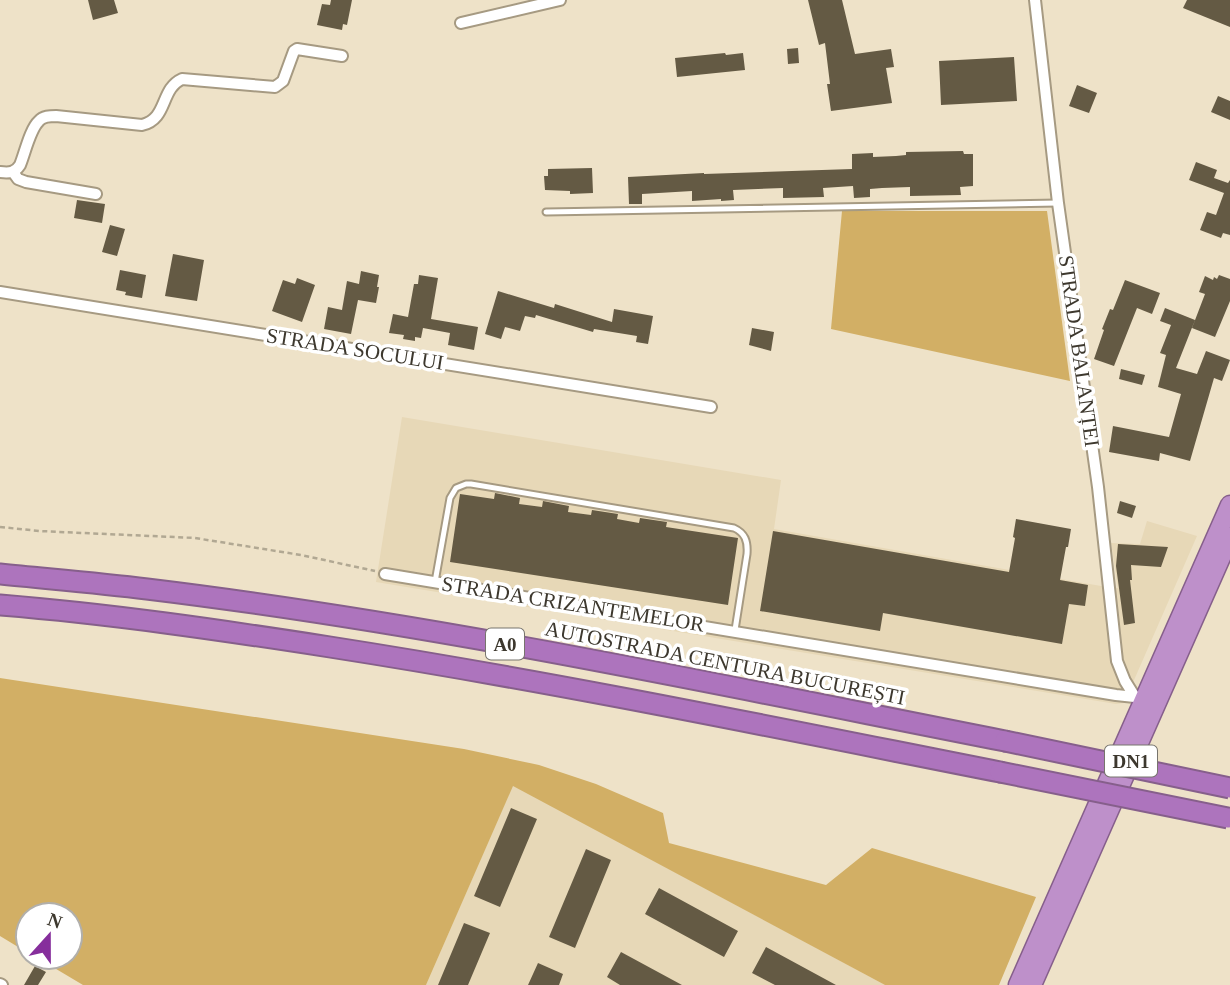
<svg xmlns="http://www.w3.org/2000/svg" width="1230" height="985" font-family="Georgia,serif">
<rect width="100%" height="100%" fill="#eee2c8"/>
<path fill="#e7d8b7" d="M 402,417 L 781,480 L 774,529 L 1101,586 L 1118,588 L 1111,543 L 1140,544 L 1147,521 L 1197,536 L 1124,703 L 1116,704 L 376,582 Z
M 513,785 L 885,985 L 426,985 Z"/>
<path fill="#d2af65" d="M 842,211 L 1047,211 L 1070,381 L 831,329 Z
M 0,678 L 464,749 L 539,765 L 596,784 L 663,813 L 669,843 L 826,885 L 872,848 L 1036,897 L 999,985 L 885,985 L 513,786 L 426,985 L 83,985 L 36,957 L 70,957 L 70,915 L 28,915 L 28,953 L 0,936 Z"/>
<path fill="#645a44" d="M 88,0 L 114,0 L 118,13 L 93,20 Z
M 331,0 L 352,0 L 347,25 L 343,24 L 342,30 L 317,25 L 322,4 L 330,5 Z
M 808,0 L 842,0 L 855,54 L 891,49 L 894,67 L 886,68 L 892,103 L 831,111 L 827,84 L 830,84 L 825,43 L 819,45 Z
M 1187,0 L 1230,0 L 1230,27 L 1183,8 Z
M 798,48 L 799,63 L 788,64 L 787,49 Z
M 725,53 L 726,55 L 743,53 L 745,70 L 677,77 L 675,58 Z
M 1014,57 L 1017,101 L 941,105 L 939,61 Z
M 1077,85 L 1097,93 L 1089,113 L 1069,106 Z
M 1218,96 L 1230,101 L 1230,120 L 1211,112 Z
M 963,151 L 964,154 L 973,154 L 973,186 L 960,187 L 961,195 L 910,196 L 910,187 L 882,188 L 870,189 L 870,197 L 854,198 L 853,186 L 823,188 L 824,197 L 783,198 L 783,188 L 733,190 L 734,200 L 721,201 L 721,199 L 692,201 L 692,191 L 642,194 L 642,204 L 629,204 L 628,177 L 704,173 L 704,174 L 852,169 L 852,154 L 873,153 L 873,157 L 896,156 L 906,155 L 906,152 Z
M 1196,162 L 1217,170 L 1214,178 L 1228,183 L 1230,180 L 1230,235 L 1223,233 L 1221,238 L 1200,230 L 1207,212 L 1216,215 L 1224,193 L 1189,180 Z
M 592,168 L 593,193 L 570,194 L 570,191 L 545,190 L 544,176 L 548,176 L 548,169 Z
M 77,200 L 105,204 L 102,223 L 74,218 Z
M 110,225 L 125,229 L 117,256 L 102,252 Z
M 173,254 L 204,260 L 197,301 L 165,296 Z
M 120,270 L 146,275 L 142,298 L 125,295 L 126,292 L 116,290 Z
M 361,271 L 379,275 L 377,287 L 379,287 L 376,303 L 358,300 L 351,334 L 324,329 L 328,307 L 342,310 L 347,281 L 359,284 Z
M 419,275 L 438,278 L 431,319 L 478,327 L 474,350 L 448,345 L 450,333 L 423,328 L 421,338 L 415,337 L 415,341 L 403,339 L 404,335 L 389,333 L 393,314 L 408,317 L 414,284 L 418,284 Z
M 1219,275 L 1230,279 L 1230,301 L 1215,337 L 1192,328 L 1205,294 L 1199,292 L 1205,276 L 1213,280 L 1214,277 L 1217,279 Z
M 297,278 L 315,285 L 302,322 L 272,311 L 283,280 L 295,284 Z
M 1125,280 L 1160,293 L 1152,314 L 1137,308 L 1114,366 L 1094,359 L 1104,330 L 1102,329 L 1110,309 L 1113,310 Z
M 498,291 L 554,308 L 555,304 L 612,322 L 614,309 L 653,316 L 648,344 L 636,342 L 637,336 L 594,329 L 593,332 L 536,315 L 535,318 L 525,316 L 520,331 L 505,327 L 501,339 L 485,334 Z
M 1165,308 L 1195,320 L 1176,368 L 1197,374 L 1206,351 L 1230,360 L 1222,381 L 1214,378 L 1190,461 L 1160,453 L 1159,461 L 1109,452 L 1113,426 L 1169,437 L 1181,394 L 1158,387 L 1166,355 L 1160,353 L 1171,325 L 1160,321 Z
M 752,328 L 774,332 L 771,351 L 749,345 Z
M 1121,369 L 1145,375 L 1142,385 L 1119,379 Z
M 495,493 L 520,498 L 519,504 L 542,507 L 543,501 L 569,506 L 568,512 L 591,515 L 592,510 L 618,514 L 617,519 L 639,523 L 640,518 L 667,522 L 666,527 L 738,538 L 728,605 L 450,562 L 460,494 L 494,499 Z
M 1120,501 L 1136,506 L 1132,518 L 1117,513 Z
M 1016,519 L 1071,529 L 1068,547 L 1066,547 L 1060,580 L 1088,585 L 1085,606 L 1069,604 L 1062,644 L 883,613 L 880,631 L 760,611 L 773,531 L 1009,572 L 1015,538 L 1013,537 Z
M 1118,544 L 1168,547 L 1161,567 L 1131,565 L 1132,580 L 1130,580 L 1135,623 L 1124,625 L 1116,566 Z
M 511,808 L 537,819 L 500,907 L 474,896 Z
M 586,849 L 611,860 L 575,948 L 549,937 Z
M 659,888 L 738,931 L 724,957 L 645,914 Z
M 464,923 L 490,933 L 468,985 L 438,985 Z
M 766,947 L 836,985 L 775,985 L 752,973 Z
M 621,952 L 682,985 L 620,985 L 607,977 Z
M 538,963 L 563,974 L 559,985 L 528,985 Z
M 35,966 L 46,972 L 38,985 L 24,985 Z"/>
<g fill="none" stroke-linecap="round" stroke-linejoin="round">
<g stroke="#a69a82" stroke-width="9">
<path id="service" d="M 546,212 L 1058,203
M 435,582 L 450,498 L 456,488 L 466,484 L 471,484 L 734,528 C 745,533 748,541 747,554 L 735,630"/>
</g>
<g stroke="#a69a82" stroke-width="14">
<path id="minor" d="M 1035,0 L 1058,203 L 1098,487 L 1117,661 L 1125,681 L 1135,697
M 461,23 L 560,0
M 0,172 C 9,173 15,173 20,165 C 25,153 30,129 39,121 C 43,116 50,116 56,116 L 142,125 C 168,119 160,89 182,79 L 275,87 L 283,81 L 294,51 L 297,49 L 342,56
M 13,172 L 18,179 L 26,182 L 96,194
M 0,292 L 711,407
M 385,574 L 1116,695 L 1144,698
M 0,984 L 2,985"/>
</g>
<g stroke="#865f8b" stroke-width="21">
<path id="trunk" d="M 1018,985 L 1230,505
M 1032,985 L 1230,537"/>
</g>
<g stroke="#865f8b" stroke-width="23">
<path id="motorway" d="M 0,574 C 49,579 98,583 147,589 C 436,624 720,685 1005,741
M 0,605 C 111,614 220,630 330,647 C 555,682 777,728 1000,772"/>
</g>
<path stroke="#b1a893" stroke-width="2.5" stroke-dasharray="5 3.5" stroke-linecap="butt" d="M 0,527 L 39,531 L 195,538 L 301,555 L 375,571"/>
<use href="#service" stroke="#fff" stroke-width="5"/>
<use href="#minor" stroke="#fff" stroke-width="10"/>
<use href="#trunk" stroke="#be90ca" stroke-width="18"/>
<use href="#motorway" stroke="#ad74bd" stroke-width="19"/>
<g stroke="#865f8b" stroke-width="23" stroke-linecap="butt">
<path id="motorway-bridge" d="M 1005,741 L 1230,788
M 1000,772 L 1228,818"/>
</g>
<use href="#motorway-bridge" stroke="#ad74bd" stroke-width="19"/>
</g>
<g text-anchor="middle" stroke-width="7" stroke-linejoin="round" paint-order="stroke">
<g fill="#fff" stroke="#77746d" stroke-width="2">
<rect x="486" y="628.5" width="38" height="31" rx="5"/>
<rect x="1105" y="745.5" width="52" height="31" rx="5"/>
</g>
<g font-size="19" font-weight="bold" fill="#3d382e">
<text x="505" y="651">A0</text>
<text x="1131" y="768">DN1</text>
</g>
<g font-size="21" fill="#3d382e" stroke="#fff">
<text transform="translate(355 349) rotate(9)" y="7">STRADA SOCULUI</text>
<text transform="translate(1079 351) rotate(82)" y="7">STRADA BALANȚEI</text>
<text transform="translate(573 604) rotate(9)" y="7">STRADA CRIZANTEMELOR</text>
<text transform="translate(725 663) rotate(11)" y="7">AUTOSTRADA CENTURA BUCUREȘTI</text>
</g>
</g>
<g transform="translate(49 936) rotate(21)"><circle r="33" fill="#ffffff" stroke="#b1afab" stroke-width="2"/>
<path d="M0-5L12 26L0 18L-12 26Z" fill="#862e9c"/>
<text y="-10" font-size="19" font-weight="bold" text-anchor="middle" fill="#3d382e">N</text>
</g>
</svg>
